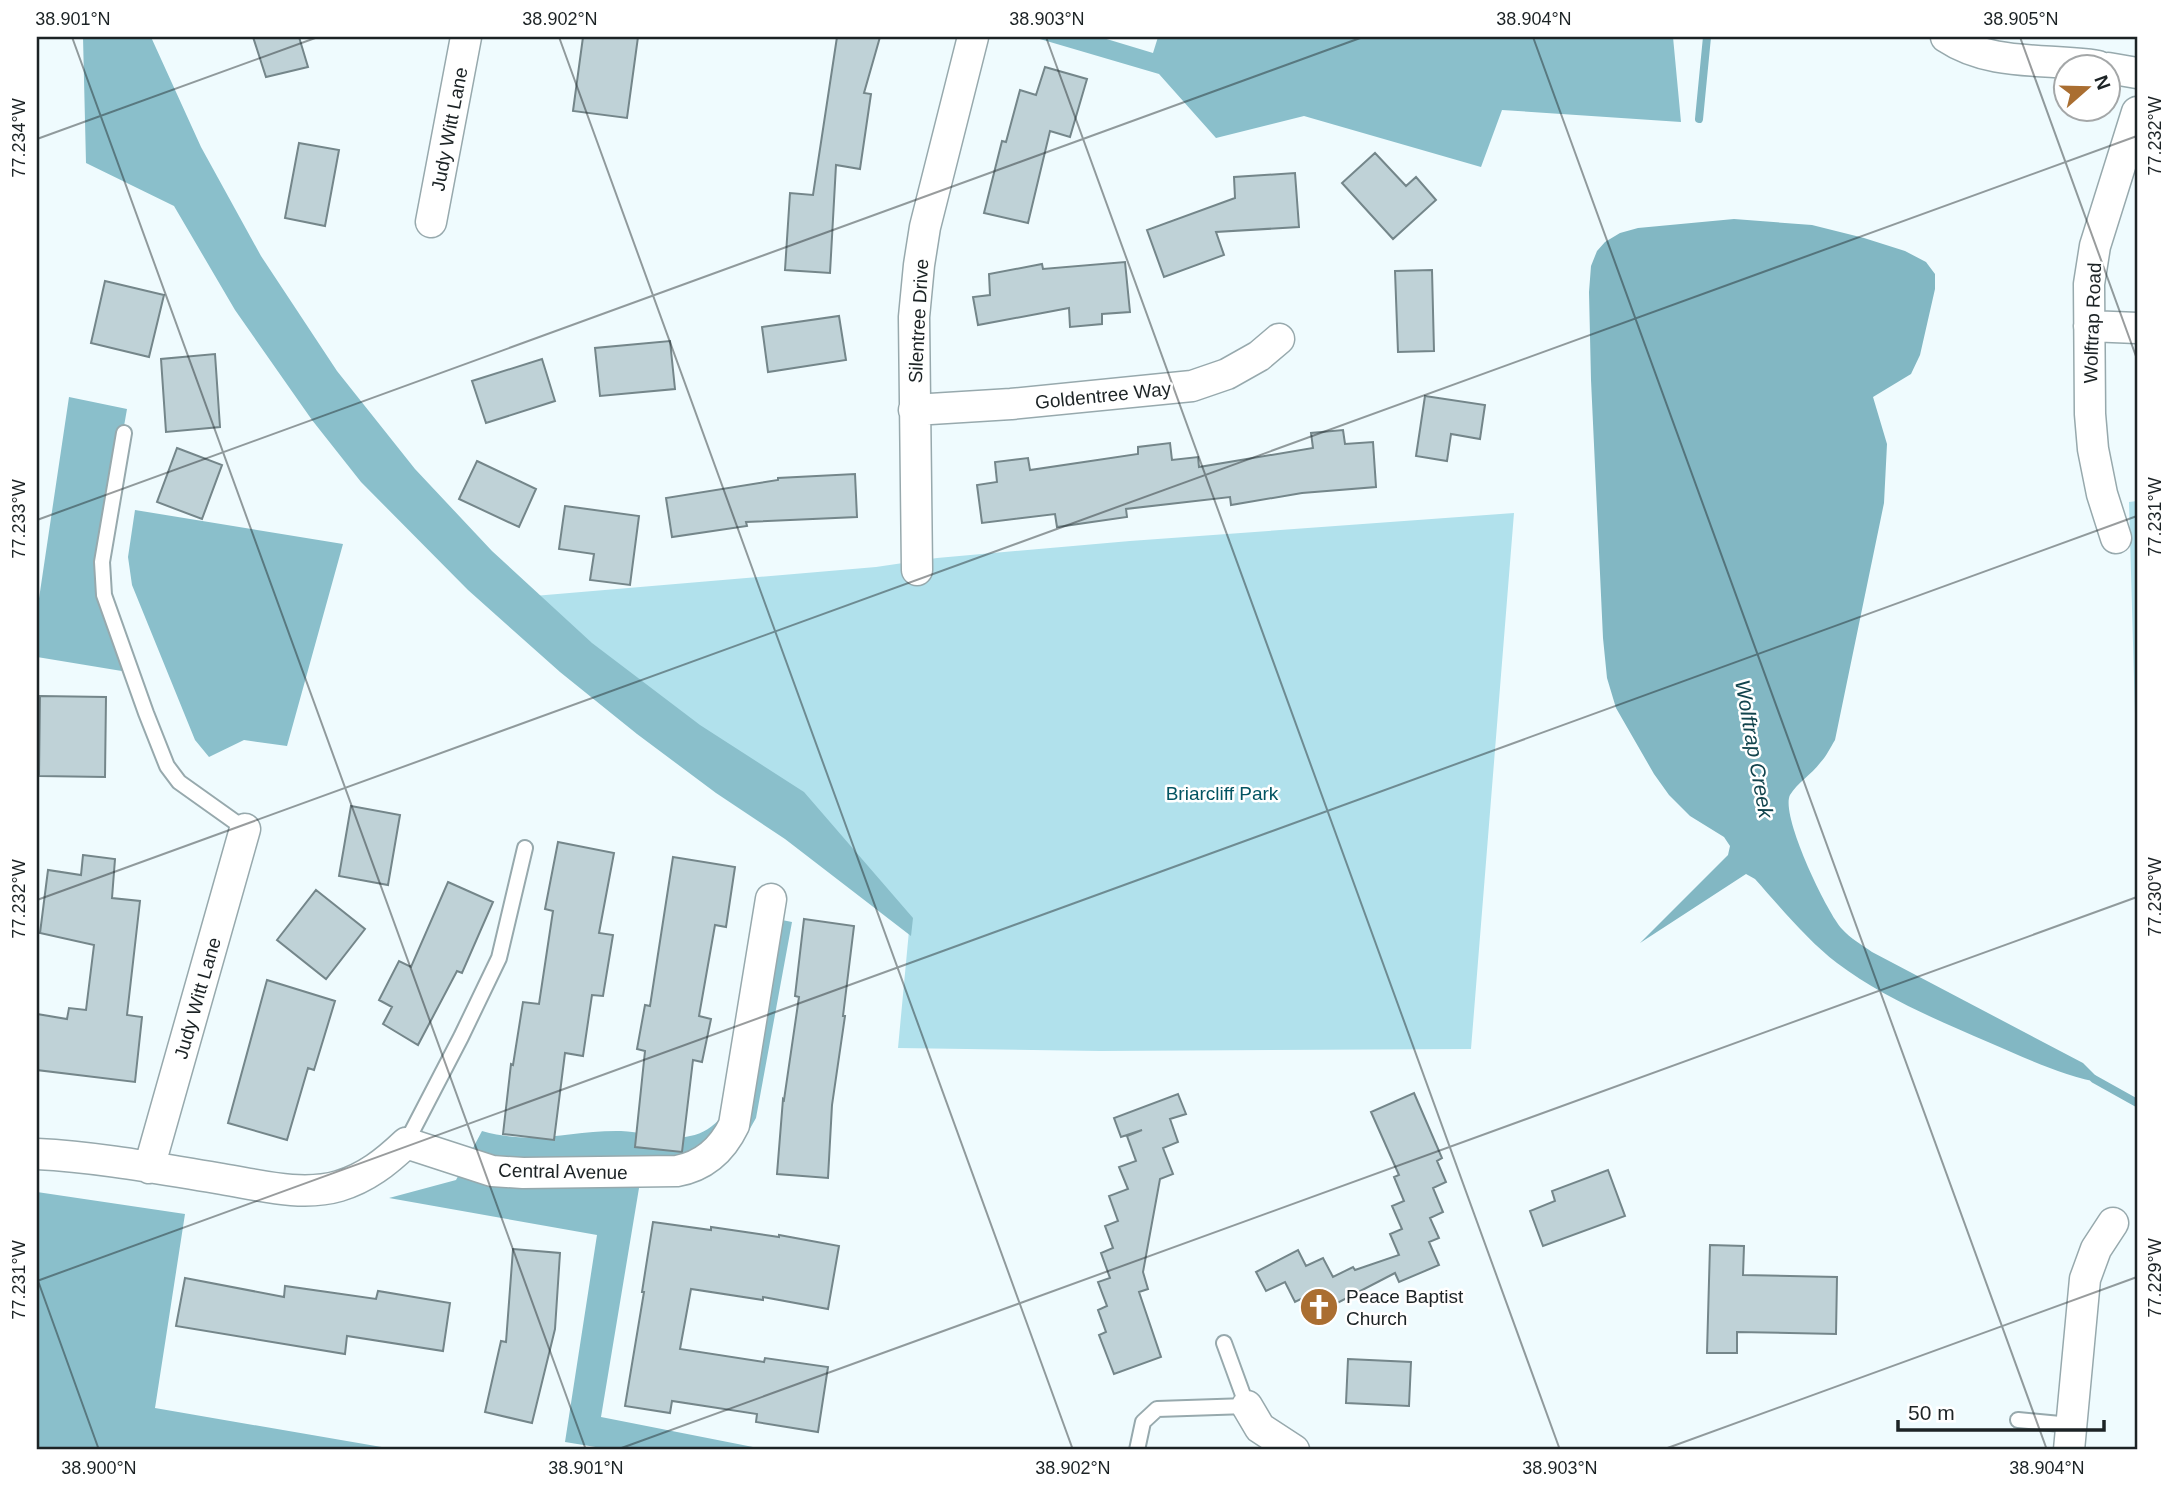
<svg xmlns="http://www.w3.org/2000/svg" width="2174" height="1487" font-family="Arial,sans-serif">
<rect width="100%" height="100%" fill="#effbfe"/>
<path fill="#b1e1ec" d="M 2137,501 L 2137,784 L 2129,502 Z
M 1514,513 L 1471,1049 L 1100,1051 L 898,1048 L 910,920 L 667,706 L 534,596 L 876,567 L 937,558 L 1130,541 Z"/>
<path fill="#8abfcb" d="M 83,37 L 151,37 L 201,147 L 261,256 L 337,371 L 415,469 L 492,551 L 592,643 L 700,725 L 804,792 L 913,918 L 911,936 L 785,839 L 716,793 L 637,734 L 560,672 L 468,590 L 361,482 L 312,420 L 235,310 L 174,206 L 86,163 Z
M 1033,37 L 1100,37 L 1153,53 L 1158,37 L 1673,37 L 1681,122 L 1502,110 L 1481,167 L 1304,116 L 1216,138 L 1159,74 Z
M 69,397 L 127,409 L 101,558 L 114,611 L 140,674 L 37,657 L 37,612 Z
M 135,510 L 343,544 L 287,746 L 244,740 L 209,757 L 195,740 L 132,585 L 128,557 Z
M 762,916 L 792,922 L 756,1118 L 743,1141 L 734,1150 L 643,1164 L 601,1417 L 753,1447 L 752,1450 L 614,1450 L 565,1442 L 597,1235 L 389,1198 L 456,1180 L 482,1131 C 535,1146 570,1130 621,1131 C 643,1132 669,1141 690,1136 C 703,1134 713,1126 722,1117 Z
M 37,1192 L 185,1214 L 155,1408 L 399,1450 L 37,1450 Z"/>
<path fill="#82b7c3" d="M 1734,219 L 1812,225 L 1864,238 L 1905,251 L 1926,262 L 1935,274 L 1935,289 L 1920,355 L 1911,374 L 1873,397 L 1887,444 L 1884,503 L 1835,740 C 1830,748 1826,757 1820,763 C 1812,774 1797,783 1790,795 C 1780,815 1826,911 1842,929 C 1850,938 1862,945 1872,952 L 2083,1063 L 2103,1083 C 2062,1076 2026,1058 1988,1042 C 1937,1020 1882,997 1837,963 C 1808,941 1780,907 1755,879 L 1746,874 L 1640,943 L 1728,855 L 1730,846 L 1724,837 L 1690,816 L 1669,795 L 1654,774 L 1616,708 L 1607,678 L 1603,638 L 1591,380 L 1589,292 L 1591,266 L 1597,251 L 1605,242 L 1620,233 L 1638,228 Z"/>
<g fill="none" stroke-linecap="round" stroke-linejoin="round">
<path stroke="#82b7c3" stroke-width="8" d="M 1699,119 L 1707,37
M 2094,1079 L 2137,1103"/>
</g>
<path fill="#bfd2d7" stroke="#74868a" stroke-width="2" d="M 253,37 L 299,37 L 308,67 L 266,77 Z
M 583,37 L 638,37 L 627,118 L 573,111 Z
M 837,37 L 880,37 L 864,93 L 871,94 L 860,169 L 836,165 L 830,273 L 785,270 L 790,193 L 813,195 Z
M 1045,67 L 1087,79 L 1070,137 L 1050,131 L 1028,223 L 984,213 L 1002,141 L 1006,142 L 1020,90 L 1036,95 Z
M 299,143 L 339,150 L 325,226 L 285,218 Z
M 1375,153 L 1406,186 L 1416,177 L 1436,200 L 1393,239 L 1342,183 Z
M 1295,173 L 1299,227 L 1216,232 L 1224,255 L 1164,277 L 1147,230 L 1235,198 L 1234,177 Z
M 1125,262 L 1130,312 L 1102,314 L 1102,324 L 1070,327 L 1069,308 L 978,325 L 973,297 L 990,295 L 989,274 L 1042,264 L 1043,269 Z
M 1432,270 L 1434,351 L 1398,352 L 1395,271 Z
M 105,281 L 164,295 L 149,357 L 91,343 Z
M 839,316 L 846,360 L 768,372 L 762,327 Z
M 670,341 L 675,389 L 600,396 L 595,348 Z
M 215,354 L 220,427 L 166,432 L 161,359 Z
M 542,359 L 555,401 L 486,423 L 472,381 Z
M 1425,396 L 1485,405 L 1480,439 L 1451,434 L 1447,461 L 1416,456 Z
M 1343,430 L 1345,444 L 1373,442 L 1376,487 L 1302,493 L 1231,505 L 1230,497 L 1126,509 L 1127,517 L 1057,527 L 1055,514 L 982,523 L 977,485 L 997,482 L 995,462 L 1028,458 L 1030,470 L 1138,454 L 1138,447 L 1170,443 L 1172,460 L 1198,457 L 1199,467 L 1313,448 L 1311,433 Z
M 177,448 L 222,465 L 202,519 L 157,502 Z
M 477,461 L 536,489 L 519,527 L 459,499 Z
M 855,474 L 857,517 L 746,522 L 747,526 L 672,537 L 666,498 L 778,480 L 778,478 Z
M 565,506 L 639,516 L 630,585 L 590,580 L 594,554 L 559,549 Z
M 40,696 L 106,697 L 105,777 L 39,776 Z
M 351,806 L 400,815 L 388,885 L 339,876 Z
M 558,842 L 614,853 L 599,933 L 613,935 L 603,996 L 592,995 L 583,1056 L 565,1053 L 554,1140 L 503,1134 L 511,1064 L 513,1065 L 523,1002 L 539,1004 L 553,911 L 545,909 Z
M 83,855 L 115,859 L 112,898 L 140,901 L 127,1015 L 142,1017 L 135,1082 L 37,1070 L 37,1014 L 67,1019 L 69,1008 L 86,1010 L 94,945 L 40,933 L 48,870 L 81,875 Z
M 673,857 L 735,867 L 726,927 L 715,925 L 699,1016 L 711,1019 L 702,1062 L 693,1060 L 682,1152 L 635,1147 L 645,1051 L 637,1049 L 645,1005 L 650,1006 Z
M 448,882 L 493,902 L 462,973 L 457,971 L 418,1045 L 383,1024 L 392,1007 L 379,1000 L 399,961 L 411,967 Z
M 316,890 L 365,929 L 326,979 L 277,940 Z
M 804,919 L 854,926 L 843,1016 L 845,1016 L 832,1105 L 828,1178 L 777,1174 L 783,1099 L 784,1100 L 799,997 L 795,996 Z
M 267,980 L 335,1001 L 314,1070 L 308,1068 L 287,1140 L 228,1123 Z
M 1414,1093 L 1442,1158 L 1437,1161 L 1446,1182 L 1433,1188 L 1443,1212 L 1430,1218 L 1439,1238 L 1429,1242 L 1439,1265 L 1399,1282 L 1395,1273 L 1322,1311 L 1313,1293 L 1295,1302 L 1285,1282 L 1266,1291 L 1256,1272 L 1298,1250 L 1306,1266 L 1323,1258 L 1333,1277 L 1353,1267 L 1355,1270 L 1399,1255 L 1390,1234 L 1402,1229 L 1392,1206 L 1404,1201 L 1394,1177 L 1399,1175 L 1371,1112 Z
M 1178,1094 L 1186,1114 L 1170,1119 L 1178,1142 L 1163,1148 L 1173,1174 L 1160,1179 L 1143,1272 L 1148,1289 L 1139,1292 L 1161,1357 L 1114,1374 L 1099,1335 L 1106,1332 L 1098,1310 L 1107,1306 L 1098,1282 L 1110,1278 L 1101,1253 L 1113,1248 L 1105,1226 L 1118,1221 L 1109,1196 L 1128,1189 L 1119,1167 L 1136,1161 L 1127,1136 L 1142,1130 L 1121,1137 L 1114,1118 Z
M 1608,1170 L 1625,1216 L 1543,1246 L 1530,1211 L 1555,1201 L 1552,1191 Z
M 653,1222 L 711,1230 L 711,1227 L 779,1237 L 779,1235 L 839,1246 L 828,1309 L 763,1297 L 763,1300 L 691,1289 L 680,1349 L 764,1362 L 765,1358 L 828,1367 L 818,1432 L 756,1422 L 757,1414 L 672,1401 L 670,1413 L 625,1406 L 644,1292 L 642,1292 Z
M 1710,1245 L 1744,1246 L 1743,1275 L 1837,1277 L 1836,1334 L 1737,1332 L 1737,1353 L 1707,1353 Z
M 513,1249 L 560,1253 L 555,1329 L 532,1423 L 485,1412 L 501,1341 L 506,1342 Z
M 185,1278 L 284,1297 L 285,1286 L 376,1299 L 378,1291 L 450,1303 L 443,1351 L 347,1336 L 345,1354 L 176,1326 Z
M 1348,1359 L 1411,1362 L 1409,1406 L 1346,1403 Z"/>
<g fill="none" stroke-linecap="round" stroke-linejoin="round">
<g stroke="#97a9ad" stroke-width="18">
<path id="lane" d="M 124,433 L 102,562 L 104,595 L 146,713 L 167,766 L 179,782 L 245,829
M 406,1143 L 461,1037 L 499,958 L 525,848
M 2018,1420 L 2071,1425
M 1137,1450 L 1143,1422 L 1157,1409 L 1247,1406 L 1224,1343"/>
</g>
<g stroke="#97a9ad" stroke-width="33">
<path id="street" d="M 1946,37 C 1991,67 2047,58 2098,66
M 2108,68 L 2137,73
M 431,222 L 466,37
M 2089,326 L 2137,328
M 914,410 L 1011,404 L 1192,386 L 1227,374 L 1259,356 L 1279,339
M 2116,538 L 2102,494 L 2093,449 L 2090,414 L 2089,284 L 2095,246 L 2137,112
M 917,570 L 914,317 L 919,265 L 925,227 L 973,37
M 37,1154 C 99,1157 161,1169 222,1179 C 259,1185 302,1197 339,1186 C 366,1178 386,1162 406,1143 L 492,1171 L 523,1173 L 677,1171 C 704,1166 722,1150 734,1125 L 771,899
M 149,1168 L 245,829
M 1247,1406 L 1260,1428 L 1294,1450
M 2069,1450 L 2085,1279 L 2096,1249 L 2113,1223"/>
</g>
<use href="#lane" stroke="#fff" stroke-width="14"/>
<use href="#street" stroke="#fff" stroke-width="30"/>
</g>
<path fill="none" stroke="#1c2325" stroke-width="2" stroke-opacity="0.45" d="M 72,37 L 586,1450M 559,37 L 1073,1450M 1046,37 L 1560,1450M 1533,37 L 2047,1450M 2020,37 L 2137,359M 37,139 L 318,37M 37,520 L 1363,37M 37,900 L 2137,136M 37,1278 L 99,1450M 37,1281 L 2137,516M 616,1450 L 2137,897M 1662,1450 L 2137,1277"/>
<defs>
<g id="church-disc" transform="scale(2.0125)"><circle r="9.5" fill="#aa6e31" stroke="#fff"/><path d="M-1.2-6h2.4v3.5h3.3v2.4h-3.3V6h-2.4V-.1h-3.3v-2.4h3.3Z" fill="#fff"/></g>
</defs>
<g fill-rule="evenodd">
<use href="#church-disc" x="1319" y="1307"/>
</g>
<g text-anchor="middle" stroke-width="5" stroke-linejoin="round" paint-order="stroke">
<g font-size="19" fill="#1c2325" stroke="#fff">
<text transform="translate(449 129) rotate(-79)" y="7">Judy Witt Lane</text>
<text transform="translate(918 321) rotate(-87)" y="7">Silentree Drive</text>
<text transform="translate(2092 323) rotate(-88)" y="7">Wolftrap Road</text>
<text transform="translate(1103 395) rotate(-6)" y="7">Goldentree Way</text>
<text transform="translate(197 998) rotate(-74)" y="7">Judy Witt Lane</text>
<text transform="translate(563 1171) rotate(1)" y="7">Central Avenue</text>
</g>
<g font-size="19" fill="#035462" stroke="#fff">
<text x="1222" y="800">Briarcliff Park</text>
</g>
<g font-size="19" fill="#1c2325" stroke="#fff" text-anchor="start">
<text x="1346" y="1303">Peace Baptist<tspan x="1346" dy="22">Church</tspan></text>
</g>
<g font-size="21" font-style="italic" fill="#11434c" stroke="#fff">
<text transform="translate(1754 749) rotate(80)" y="7">Wolftrap Creek</text>
</g>
</g>
<rect width="2174" height="1487" fill="none" stroke="#ffffff" stroke-width="77"/>
<g transform="translate(2087 88) rotate(70)"><circle r="33" fill="#ffffff" stroke="#a4a7a8" stroke-width="2"/>
<path d="M0-5L12 26L0 18L-12 26Z" fill="#aa6e31"/>
<text y="-10" font-size="19" font-weight="bold" text-anchor="middle" fill="#1c2325">N</text>
</g>
<path d="M1898 1420v10h206v-10" fill="none" stroke="#1c2325" stroke-width="3.5"/>
<text x="1908" y="1420" font-size="21" fill="#1c2325" stroke="#ffffff" stroke-width="5" paint-order="stroke">50 m</text>
<rect x="38" y="38" width="2098" height="1410" fill="none" stroke="#1c2325" stroke-width="2.5"/>
<g font-size="18" text-anchor="middle" fill="#1c2325">
<text x="73" y="25">38.901°N</text>
<text x="560" y="25">38.902°N</text>
<text x="1047" y="25">38.903°N</text>
<text x="1534" y="25">38.904°N</text>
<text x="2021" y="25">38.905°N</text>
<text transform="translate(2155 136) rotate(-90)" y="6">77.232°W</text>
<text transform="translate(19 138) rotate(-90)" y="6">77.234°W</text>
<text transform="translate(2155 517) rotate(-90)" y="6">77.231°W</text>
<text transform="translate(19 519) rotate(-90)" y="6">77.233°W</text>
<text transform="translate(2155 897) rotate(-90)" y="6">77.230°W</text>
<text transform="translate(19 899) rotate(-90)" y="6">77.232°W</text>
<text transform="translate(2155 1278) rotate(-90)" y="6">77.229°W</text>
<text transform="translate(19 1280) rotate(-90)" y="6">77.231°W</text>
<text x="99" y="1474">38.900°N</text>
<text x="586" y="1474">38.901°N</text>
<text x="1073" y="1474">38.902°N</text>
<text x="1560" y="1474">38.903°N</text>
<text x="2047" y="1474">38.904°N</text>
</g>
</svg>
